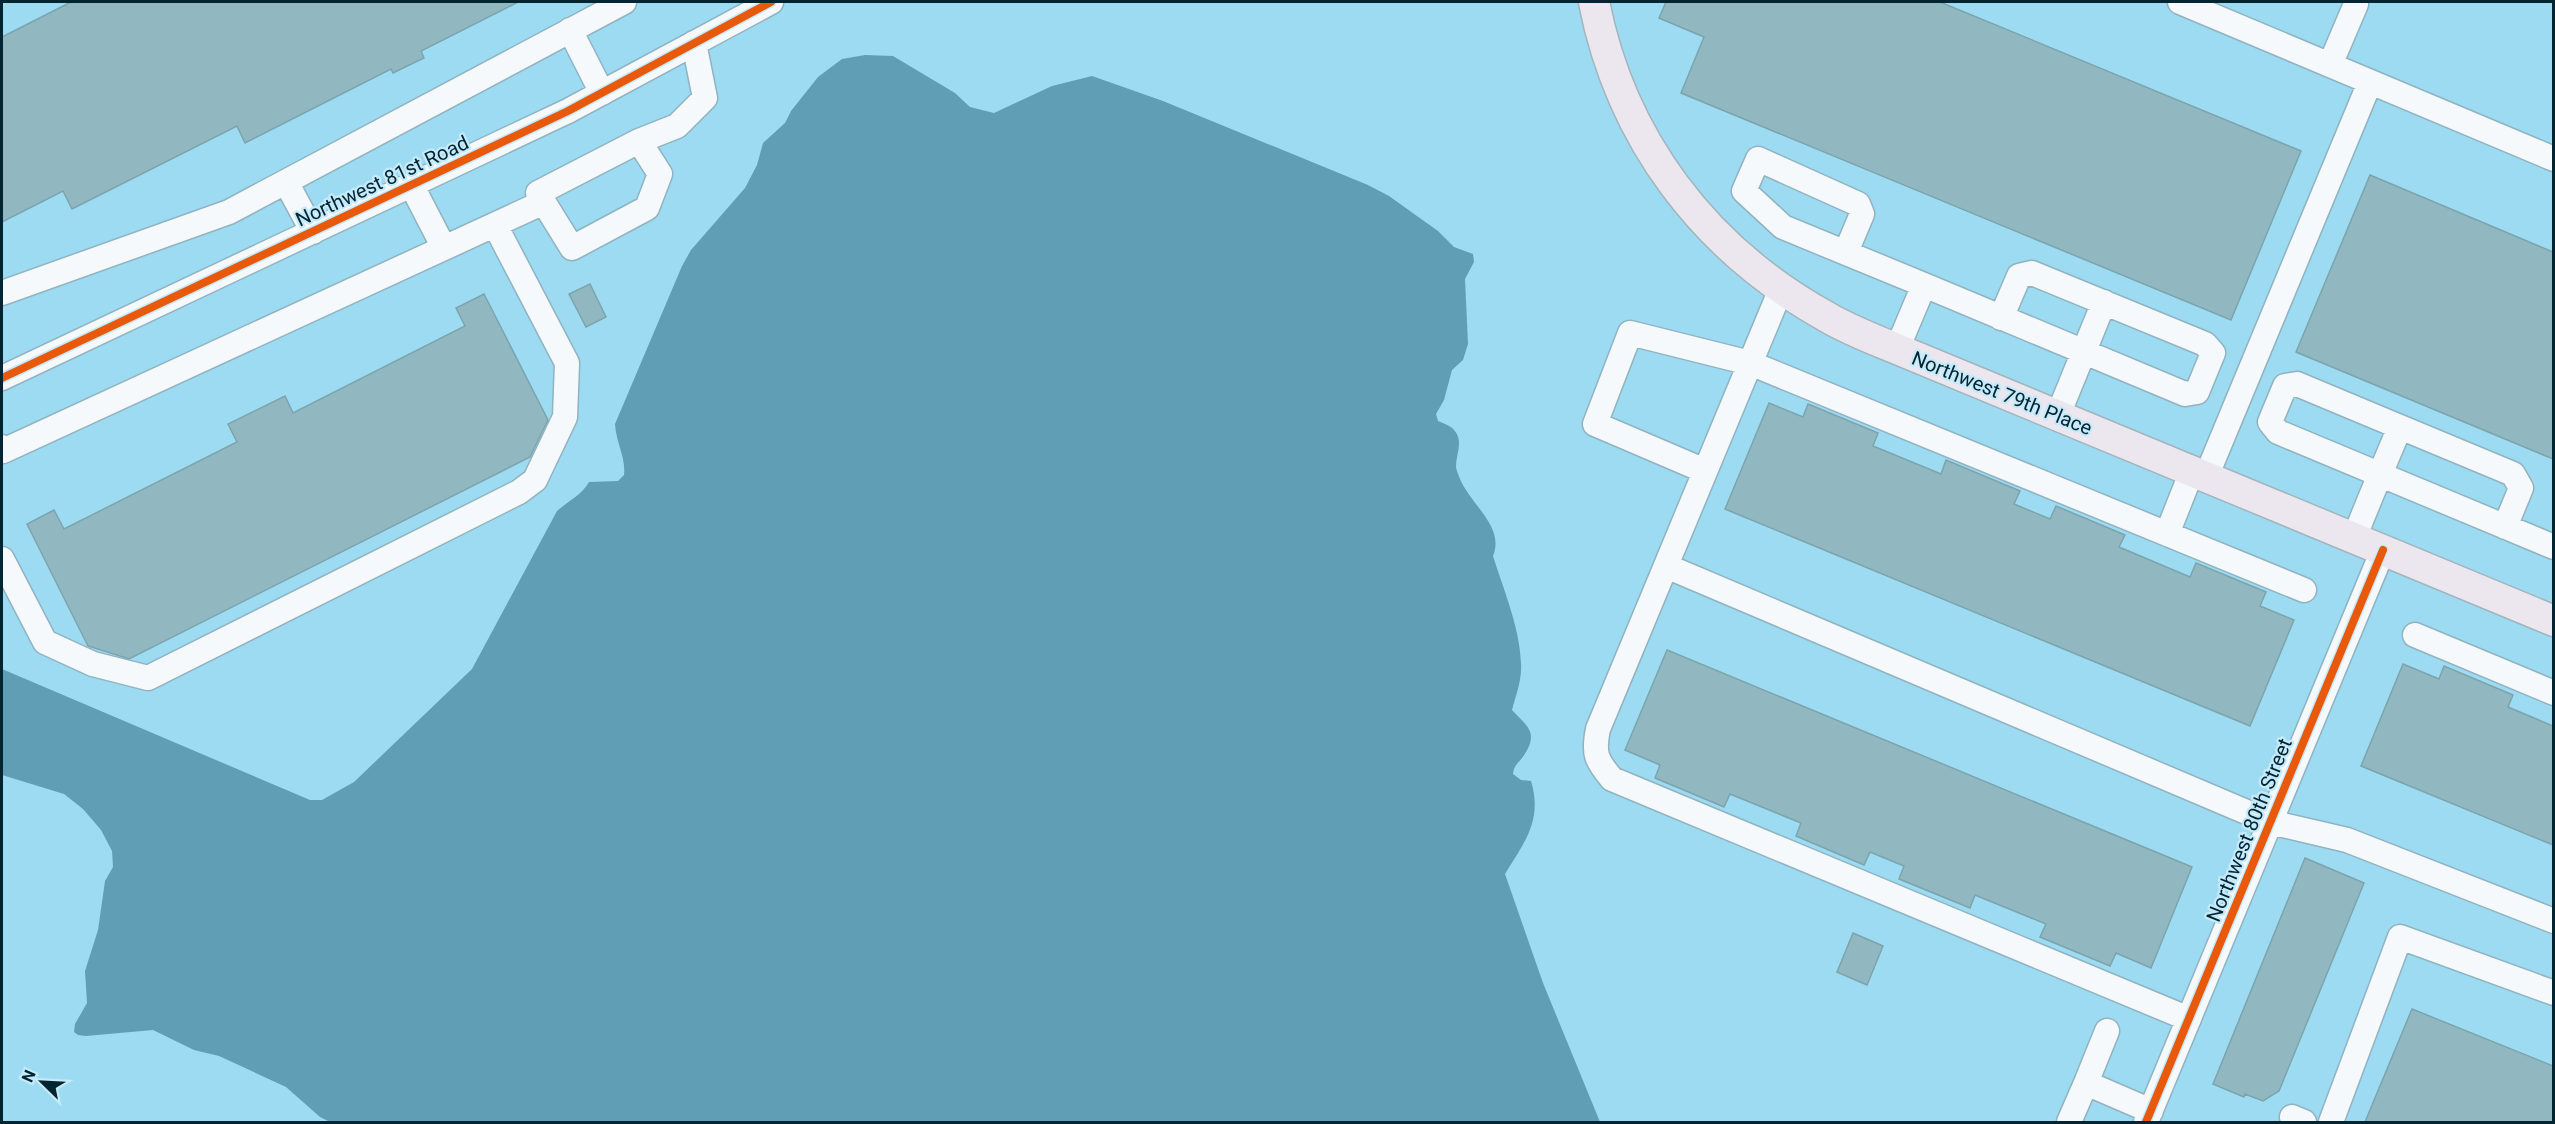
<svg xmlns="http://www.w3.org/2000/svg" width="2555" height="1124" font-family="Roboto,sans-serif">
<rect width="100%" height="100%" fill="#bad8e5"/>
<path fill="#9ddbf3" d="M 2,2 L 2553,2 L 2553,1122 L 2,1122 Z"/>
<path fill="#609eb5" d="M 865,55 L 893,56 L 955,93 L 970,107 L 994,113 L 1052,86 L 1092,76 L 1163,101 L 1368,185 L 1389,196 L 1438,231 L 1454,247 L 1473,254 L 1474,262 L 1465,279 L 1468,344 L 1463,360 L 1452,370 L 1444,400 L 1436,414 L 1438,421 C 1443,423 1451,426 1454,430 C 1464,441 1456,454 1456,466 C 1456,470 1459,476 1460,479 C 1471,505 1505,527 1493,556 C 1504,591 1520,628 1521,664 C 1522,680 1516,695 1512,710 C 1528,727 1540,733 1522,758 C 1517,764 1514,766 1513,774 L 1521,780 L 1531,781 C 1543,820 1524,843 1505,874 L 1543,983 L 1600,1122 L 330,1122 L 320,1117 L 286,1087 L 219,1056 L 194,1050 L 153,1030 L 86,1036 L 78,1035 L 74,1032 L 75,1024 L 87,1003 L 85,971 L 98,930 L 105,881 L 113,867 L 112,851 L 101,830 L 83,809 L 64,794 L 2,775 L 2,669 L 310,800 L 322,800 L 354,782 L 472,669 L 557,511 C 568,501 581,496 589,482 L 618,481 L 624,475 C 626,457 616,443 615,424 L 682,266 L 691,250 L 745,188 L 757,165 L 763,143 L 785,123 L 791,111 L 818,77 L 842,59 Z"/>
<path fill="#91b8c1" stroke="#7ba4ac" stroke-width="1.5" d="M 71,2 L 518,2 L 421,51 L 424,58 L 393,73 L 391,69 L 245,143 L 237,126 L 72,209 L 63,191 L 2,222 L 2,37 Z
M 1666,2 L 1940,2 L 2301,151 L 2231,320 L 1681,93 L 1704,37 L 1659,18 Z
M 2370,175 L 2553,252 L 2553,459 L 2296,352 Z
M 590,284 L 606,317 L 586,327 L 569,294 Z
M 484,294 L 548,420 L 530,457 L 129,659 L 88,646 L 27,524 L 54,510 L 64,529 L 237,442 L 228,424 L 285,396 L 293,413 L 465,326 L 456,308 Z
M 1769,403 L 1803,417 L 1808,404 L 1878,433 L 1873,446 L 1941,474 L 1946,460 L 2020,491 L 2014,504 L 2050,519 L 2056,506 L 2125,535 L 2119,547 L 2190,577 L 2196,563 L 2266,592 L 2260,606 L 2294,620 L 2250,726 L 1725,509 Z
M 1667,650 L 2192,867 L 2151,968 L 2116,953 L 2110,966 L 2040,937 L 2046,924 L 1975,895 L 1970,908 L 1899,879 L 1904,866 L 1870,852 L 1864,865 L 1796,836 L 1801,823 L 1730,794 L 1724,807 L 1655,778 L 1660,765 L 1625,750 Z
M 2403,664 L 2439,679 L 2444,666 L 2513,695 L 2508,707 L 2553,726 L 2553,845 L 2361,766 Z
M 2305,858 L 2364,883 L 2279,1091 L 2263,1101 L 2245,1094 L 2244,1097 L 2213,1084 Z
M 1853,933 L 1883,946 L 1867,985 L 1837,972 Z
M 2412,1009 L 2553,1066 L 2553,1122 L 2365,1122 Z"/>
<g fill="none" stroke-linecap="round" stroke-linejoin="round">
<g stroke="#90b3c0" stroke-width="27">
<path id="minor" d="M 2180,2 L 2554,159
M 570,30 L 602,93
M 2330,65 L 2356,4
M 639,141 L 660,174 L 647,208 L 572,248 L 538,193 L 639,141 L 677,126 L 705,98 L 694,43
M 286,182 L 313,232
M 412,186 L 444,248
M 1846,252 L 1862,214 L 1858,204 L 1758,159 L 1744,191 L 1783,227 L 1924,285 L 1897,349
M 1924,285 L 2185,394 L 2197,392 L 2213,353 L 2205,344 L 2032,273 L 2019,276 L 2001,318
M 1781,289 L 1598,729 C 1593,754 1596,760 1612,779 L 2189,1019
M 2,293 L 229,212 L 624,2
M 2,378 L 568,111 L 771,2
M 2058,415 L 2104,302
M 2400,427 L 2513,474 L 2521,488 L 2505,527
M 2,447 L 3,451 L 544,202
M 1705,471 L 1595,424 L 1630,333 L 1750,363 L 2304,590
M 2206,477 L 2370,82
M 2167,534 L 2192,471
M 2354,538 C 2369,501 2384,464 2400,427 L 2297,384 L 2285,386 L 2270,422 L 2278,432 L 2554,547
M 2,559 L 45,642 L 93,664 L 148,678 L 519,492 L 535,480 L 565,417 L 567,363 L 495,225
M 1666,566 L 2270,822 L 2347,840 L 2554,921
M 2415,635 L 2554,693
M 2107,1031 L 2086,1083 L 2151,1111
M 2292,1117 L 2304,1122
M 2069,1122 L 2086,1083
M 2146,1122 L 2383,550
M 2331,1122 L 2400,937 L 2554,993"/>
</g>
<g stroke="#a2b5bd" stroke-width="33">
<path id="major" d="M 1594,2 C 1621,139 1704,249 1827,317 C 1849,330 1873,339 1897,349 L 2554,621"/>
</g>
<use href="#minor" stroke="#f5f9fb" stroke-width="24"/>
<use href="#major" stroke="#ece7ef" stroke-width="30"/>
<g stroke="#c5eaf9" stroke-width="11">
<path id="cycleway" d="M 2,378 L 568,111 L 771,2
M 2146,1122 L 2383,550"/>
</g>
<use href="#cycleway" stroke="#e8590c" stroke-width="8"/>
</g>
<g text-anchor="middle" stroke-width="4.5" stroke-linejoin="round" paint-order="stroke">
<g font-size="20" fill="#032531" stroke="#c5eaf9">
<text transform="translate(382 181) rotate(-25)" y="7">Northwest 81st Road</text>
<text transform="translate(2002 393) rotate(22)" y="7">Northwest 79th Place</text>
<text transform="translate(2249 830) rotate(-68)" y="7">Northwest 80th Street</text>
</g>
</g>
<rect width="2555" height="1124" fill="none" stroke="#032531" stroke-width="6"/>
<g transform="translate(42 1082) rotate(294)" stroke="#c5eaf9" stroke-width="4.5" paint-order="stroke">
<path d="M0-4.5L10 22L0 15L-10 22Z" fill="#032531"/>
<text y="-9" font-size="16" font-weight="bold" text-anchor="middle" fill="#032531">N</text>
</g>
</svg>
